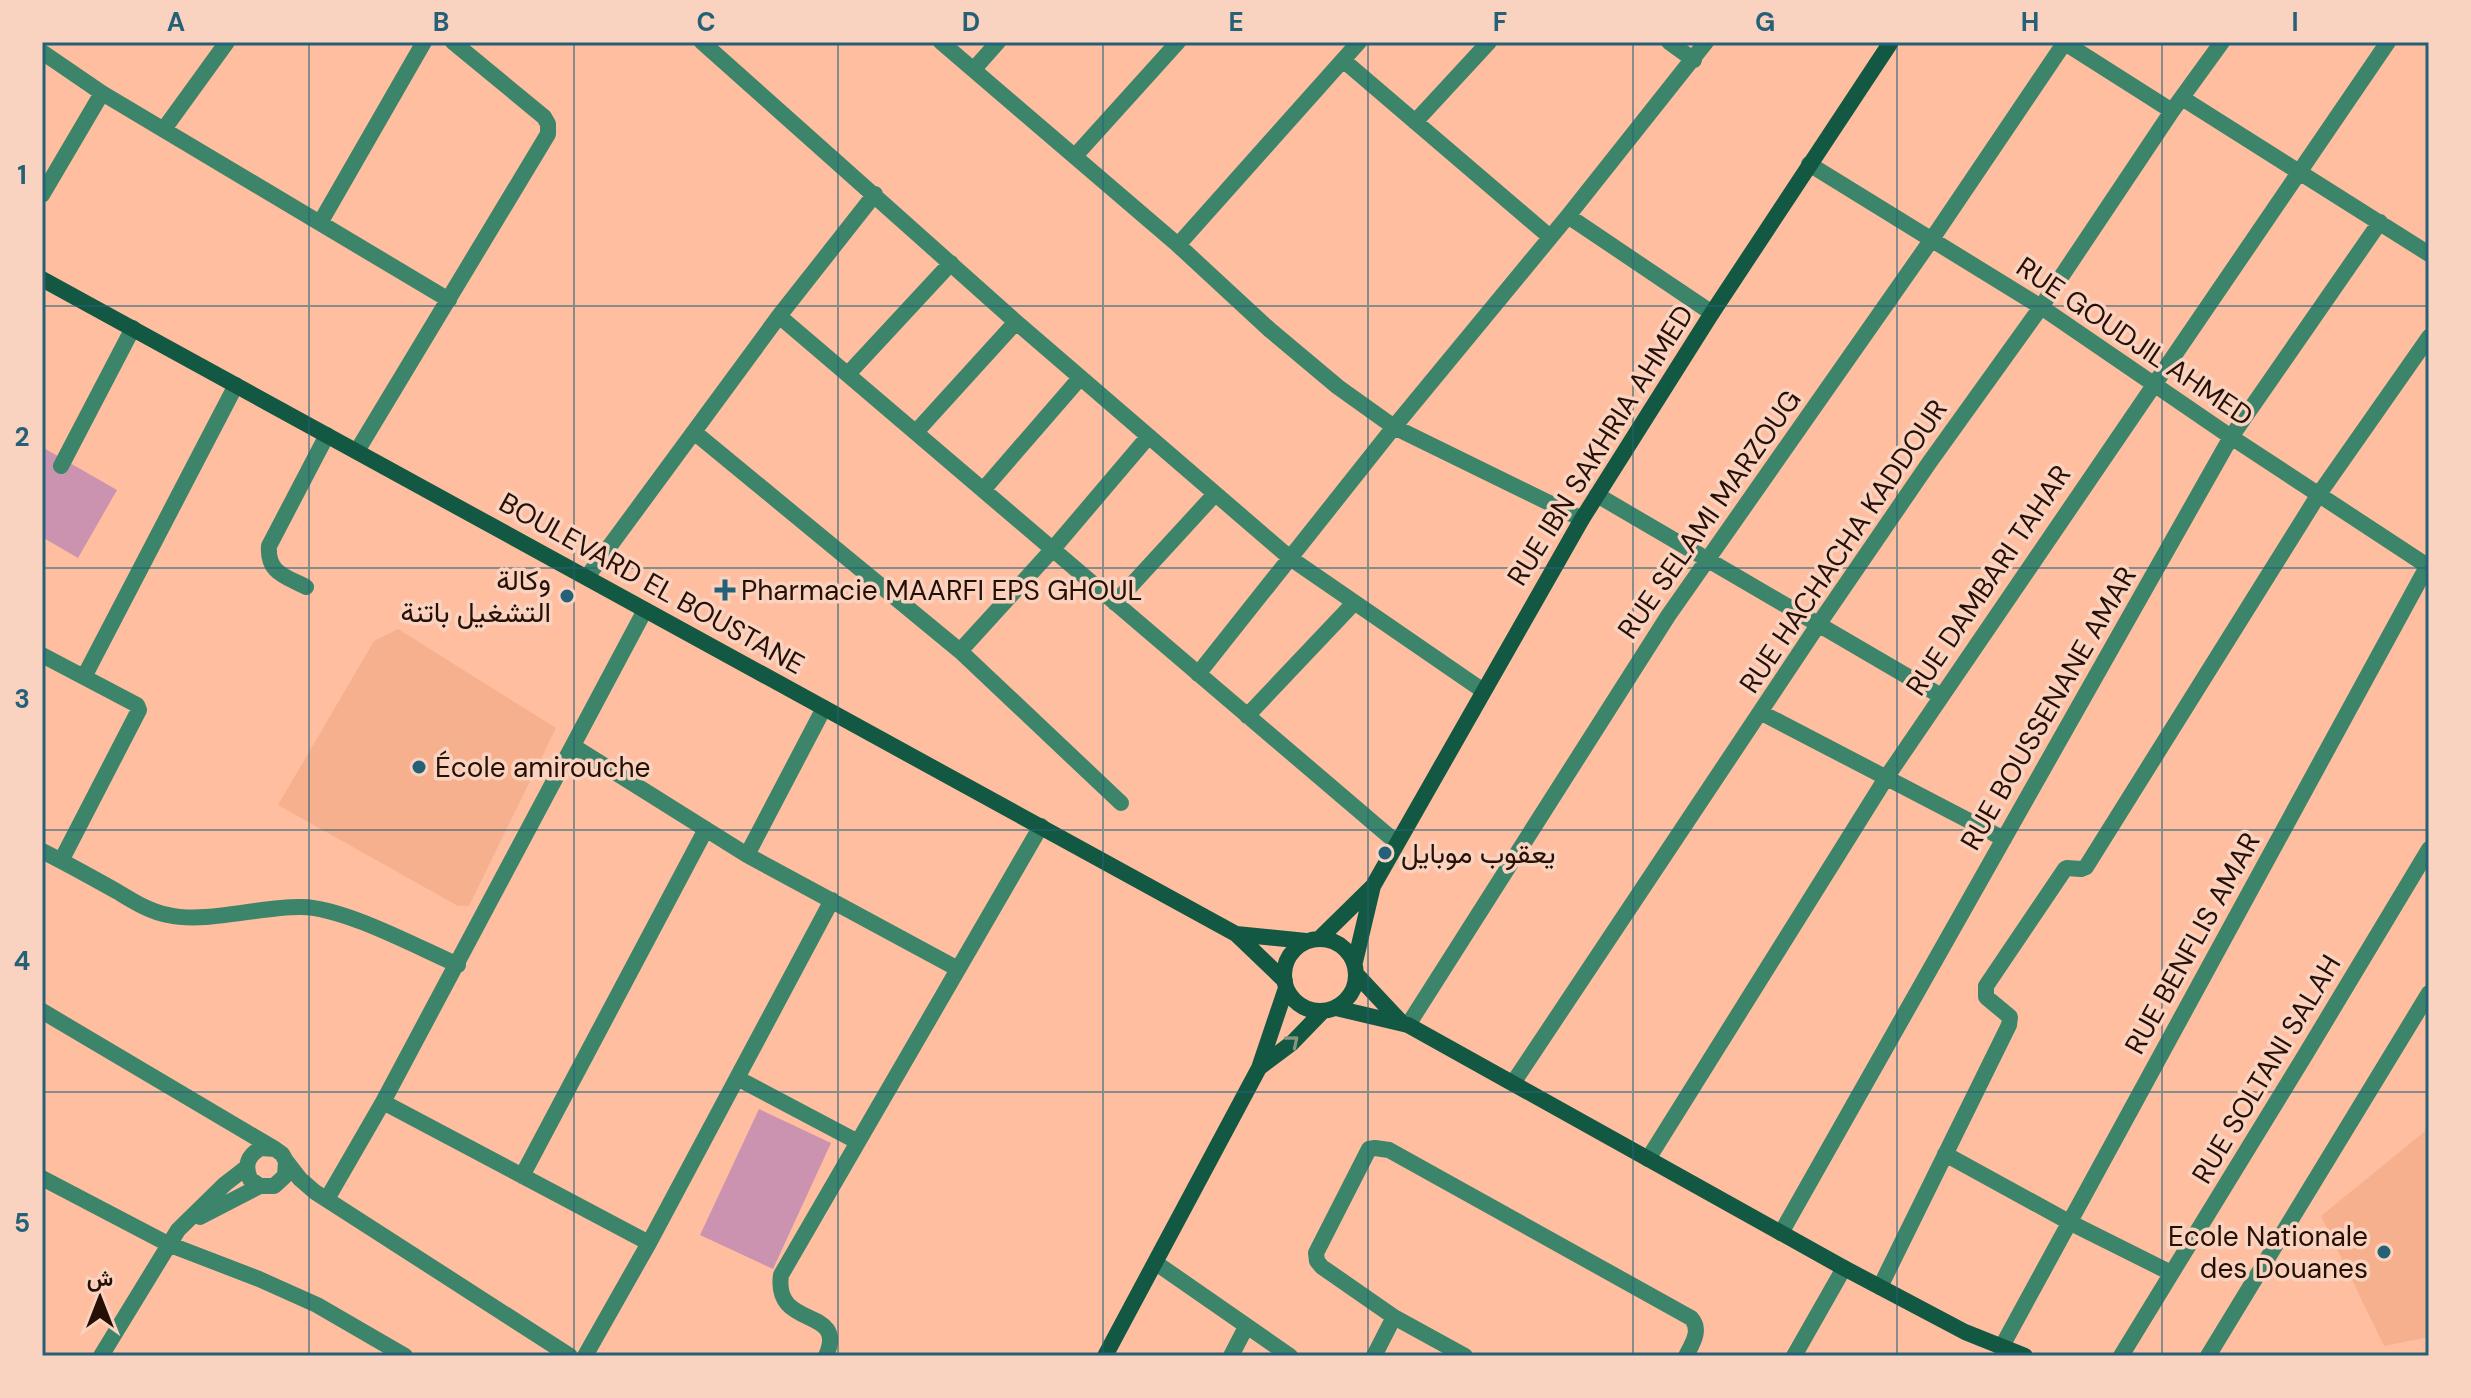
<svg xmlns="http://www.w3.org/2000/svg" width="2471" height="1398" font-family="'DM Sans',Vazirmatn,sans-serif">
<rect width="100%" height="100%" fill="#febe9f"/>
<path fill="#f7b08e" d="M 398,629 L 556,728 L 469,906 L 458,906 L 278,805 L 374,641 Z
M 2429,1120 L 2429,1337 L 2384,1346 L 2321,1216 L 2424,1132 Z"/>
<path fill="#cc93b0" d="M 42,447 L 117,490 L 78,558 L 42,537 Z
M 759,1109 L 831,1143 L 773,1269 L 700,1235 Z"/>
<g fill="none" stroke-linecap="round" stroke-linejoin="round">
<path stroke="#3c846a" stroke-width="16" d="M 702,42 L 1016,322 L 1290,558 L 1482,690
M 941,42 L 1178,245 L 1270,330 L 1338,387 L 1394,427 L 1582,519
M 1669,42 L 1694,60
M 2065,43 L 2172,111
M 42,52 L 102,93 L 449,300
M 1343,60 L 1550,237
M 974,69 L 998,42
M 2182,98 L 2429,254
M 1415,122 L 1489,42
M 164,129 L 227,42
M 1075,156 L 1178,42
M 1809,164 L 2041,307 L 2231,437 L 2429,567
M 42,195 L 102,93
M 1568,216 L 1712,313
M 320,223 L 424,42
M 1178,245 L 1359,42
M 779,316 L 1397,843
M 848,374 L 951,263
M 694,432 L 960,651 L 1121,803
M 916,432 L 1016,322
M 357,451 L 548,134 L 548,124 L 544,117 L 453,42
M 61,466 L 133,328
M 983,490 L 1080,378
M 1597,495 L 1941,696
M 587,577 L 779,316 L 875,194
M 306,587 C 285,576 267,573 269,546 L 327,435
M 1115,603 L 1215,494
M 960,651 L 1052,550 L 1148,437
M 42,655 L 137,705 L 139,710 L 61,861
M 1198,674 L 1394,427 L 1568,216 L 1706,42
M 84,677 L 236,385
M 1760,712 L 2004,839
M 1247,716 L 1353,604
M 573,746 L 747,855 L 958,969
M 42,851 C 68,864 93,878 118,892 C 133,901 150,912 168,915 C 207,924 260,906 302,907 C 345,908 417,947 458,965
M 747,855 L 824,708
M 832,900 L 737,1078 L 858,1142
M 42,1011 L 275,1149 L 282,1154 L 286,1161 L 285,1176 L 274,1186 L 260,1186 L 250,1179 C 244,1165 248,1155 261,1148 L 275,1149
M 1408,1025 L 1668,616 L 1932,239 L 2065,42
M 1513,1083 L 1818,625 L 1929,463 L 2041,307 L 2172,111 L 2222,42
M 383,1102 L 649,1243
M 1945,1154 L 2069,1222 L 2171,1273
M 1648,1159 L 1886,778 L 2388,42
M 286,1161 L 300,1179 L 315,1192 L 570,1356
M 522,1176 L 706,829
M 42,1178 L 168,1244 L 259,1279 L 317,1305 L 405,1356
M 327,1199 L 383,1102 L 645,610
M 200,1217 L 260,1186
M 1781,1233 L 2231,437 L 2380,222
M 1156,1263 L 1290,1356
M 1880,1287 L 2009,1025 L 2010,1017 L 1986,997 L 1986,986 L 2065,869 L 2067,868 L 2081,869 L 2086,867 L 2319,494 L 2429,337
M 1394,1317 L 1465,1356
M 2001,1348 L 2429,563
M 101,1356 L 178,1230 L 225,1184 L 247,1167
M 585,1356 L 649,1243 L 737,1078
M 826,1356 C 848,1305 773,1331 781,1275 L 1041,826
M 1231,1356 L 1246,1327
M 1374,1356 L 1394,1317 L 1322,1267 L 1317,1261 L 1316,1253 L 1369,1149 L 1375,1148 L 1389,1150 L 1691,1318 C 1702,1330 1692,1344 1686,1356
M 1794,1356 L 1844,1268
M 2121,1356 L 2307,1052 L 2429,849
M 2208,1356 L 2429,993"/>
<path stroke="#125842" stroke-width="16" d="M 42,279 L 1236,934 L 1285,981
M 1236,934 L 1306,941
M1284 975a36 36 0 1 1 72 0a36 36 0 1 1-72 0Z
M 1319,939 L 1372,887
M 1355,962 L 1373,886 L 1582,519 L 1712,313 L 1891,42
M 1357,975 L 1401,1022
M 1336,1008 L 1408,1025 L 1844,1268 L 1965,1332 L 2025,1356
M 1260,1067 L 1292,1043 L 1323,1011
M 1105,1356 L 1259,1068 L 1286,988"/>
</g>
<defs><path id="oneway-chevron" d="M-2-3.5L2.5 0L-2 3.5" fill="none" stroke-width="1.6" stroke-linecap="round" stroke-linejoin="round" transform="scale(2)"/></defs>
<use stroke="#869581" href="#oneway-chevron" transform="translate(1293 1041) rotate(-40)"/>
<path fill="none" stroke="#246078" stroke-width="2" stroke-opacity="0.55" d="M 309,42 L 309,1356M 574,42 L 574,1356M 838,42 L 838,1356M 1103,42 L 1103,1356M 1368,42 L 1368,1356M 1633,42 L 1633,1356M 1897,42 L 1897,1356M 2162,42 L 2162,1356M 42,306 L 2429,306M 42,568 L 2429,568M 42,830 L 2429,830M 42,1092 L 2429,1092"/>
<g fill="#246078" stroke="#f9d2c0" stroke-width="3">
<path d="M721 578h8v8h8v8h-8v8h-8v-8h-8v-8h8z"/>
<circle cx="567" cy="596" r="8"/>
<circle cx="419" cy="767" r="8"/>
<circle cx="1385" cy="853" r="8"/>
<circle cx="2384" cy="1252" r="8"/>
</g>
<g text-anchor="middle" stroke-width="7" stroke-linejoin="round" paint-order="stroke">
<g font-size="28" fill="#261005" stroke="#f9d2c0">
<text transform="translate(2135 341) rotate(34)" y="10">RUE GOUDJIL AHMED</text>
<text transform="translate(1600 445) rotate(-58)" y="10">RUE IBN SAKHRIA AHMED</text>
<text transform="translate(1709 514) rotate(-55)" y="10">RUE SELAMI MARZOUG</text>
<text transform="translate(1843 546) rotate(-56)" y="10">RUE HACHACHA KADDOUR</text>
<text transform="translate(1988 580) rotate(-56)" y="10">RUE DAMBARI TAHAR</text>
<text transform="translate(652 583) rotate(29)" y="10">BOULEVARD EL BOUSTANE</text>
<text transform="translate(2048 708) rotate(-60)" y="10">RUE BOUSSENANE AMAR</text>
<text transform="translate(2192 943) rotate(-61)" y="10">RUE BENFLIS AMAR</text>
<text transform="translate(2266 1069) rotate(-59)" y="10">RUE SOLTANI SALAH</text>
</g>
<g font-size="28" fill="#261005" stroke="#f9d2c0" text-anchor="start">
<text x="551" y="590" text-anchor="end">وكالة<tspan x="551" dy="32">التشغيل باتنة</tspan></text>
<text x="741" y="600">Pharmacie MAARFI EPS GHOUL</text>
<text x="435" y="777">École amirouche</text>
<text x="1401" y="863">يعقوب موبايل</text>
<text x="2368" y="1246" text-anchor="end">Ecole Nationale<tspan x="2368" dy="32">des Douanes</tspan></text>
</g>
</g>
<rect width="2471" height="1398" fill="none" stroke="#f9d2c0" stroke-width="88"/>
<g transform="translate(100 1298)" stroke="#f9d2c0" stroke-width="6" paint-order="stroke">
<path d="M0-6L14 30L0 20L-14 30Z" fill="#261005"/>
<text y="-12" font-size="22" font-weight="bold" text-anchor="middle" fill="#261005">ش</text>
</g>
<rect x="44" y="44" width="2383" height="1310" fill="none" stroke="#246078" stroke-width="3"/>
<g font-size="26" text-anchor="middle" font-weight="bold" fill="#246078">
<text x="176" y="31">A</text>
<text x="441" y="31">B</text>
<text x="706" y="31">C</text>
<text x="971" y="31">D</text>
<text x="1236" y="31">E</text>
<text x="1500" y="31">F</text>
<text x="1765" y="31">G</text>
<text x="2030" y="31">H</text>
<text x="2295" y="31">I</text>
<text x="22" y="184">1</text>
<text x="22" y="446">2</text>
<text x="22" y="708">3</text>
<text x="22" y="970">4</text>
<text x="22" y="1232">5</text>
</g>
</svg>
